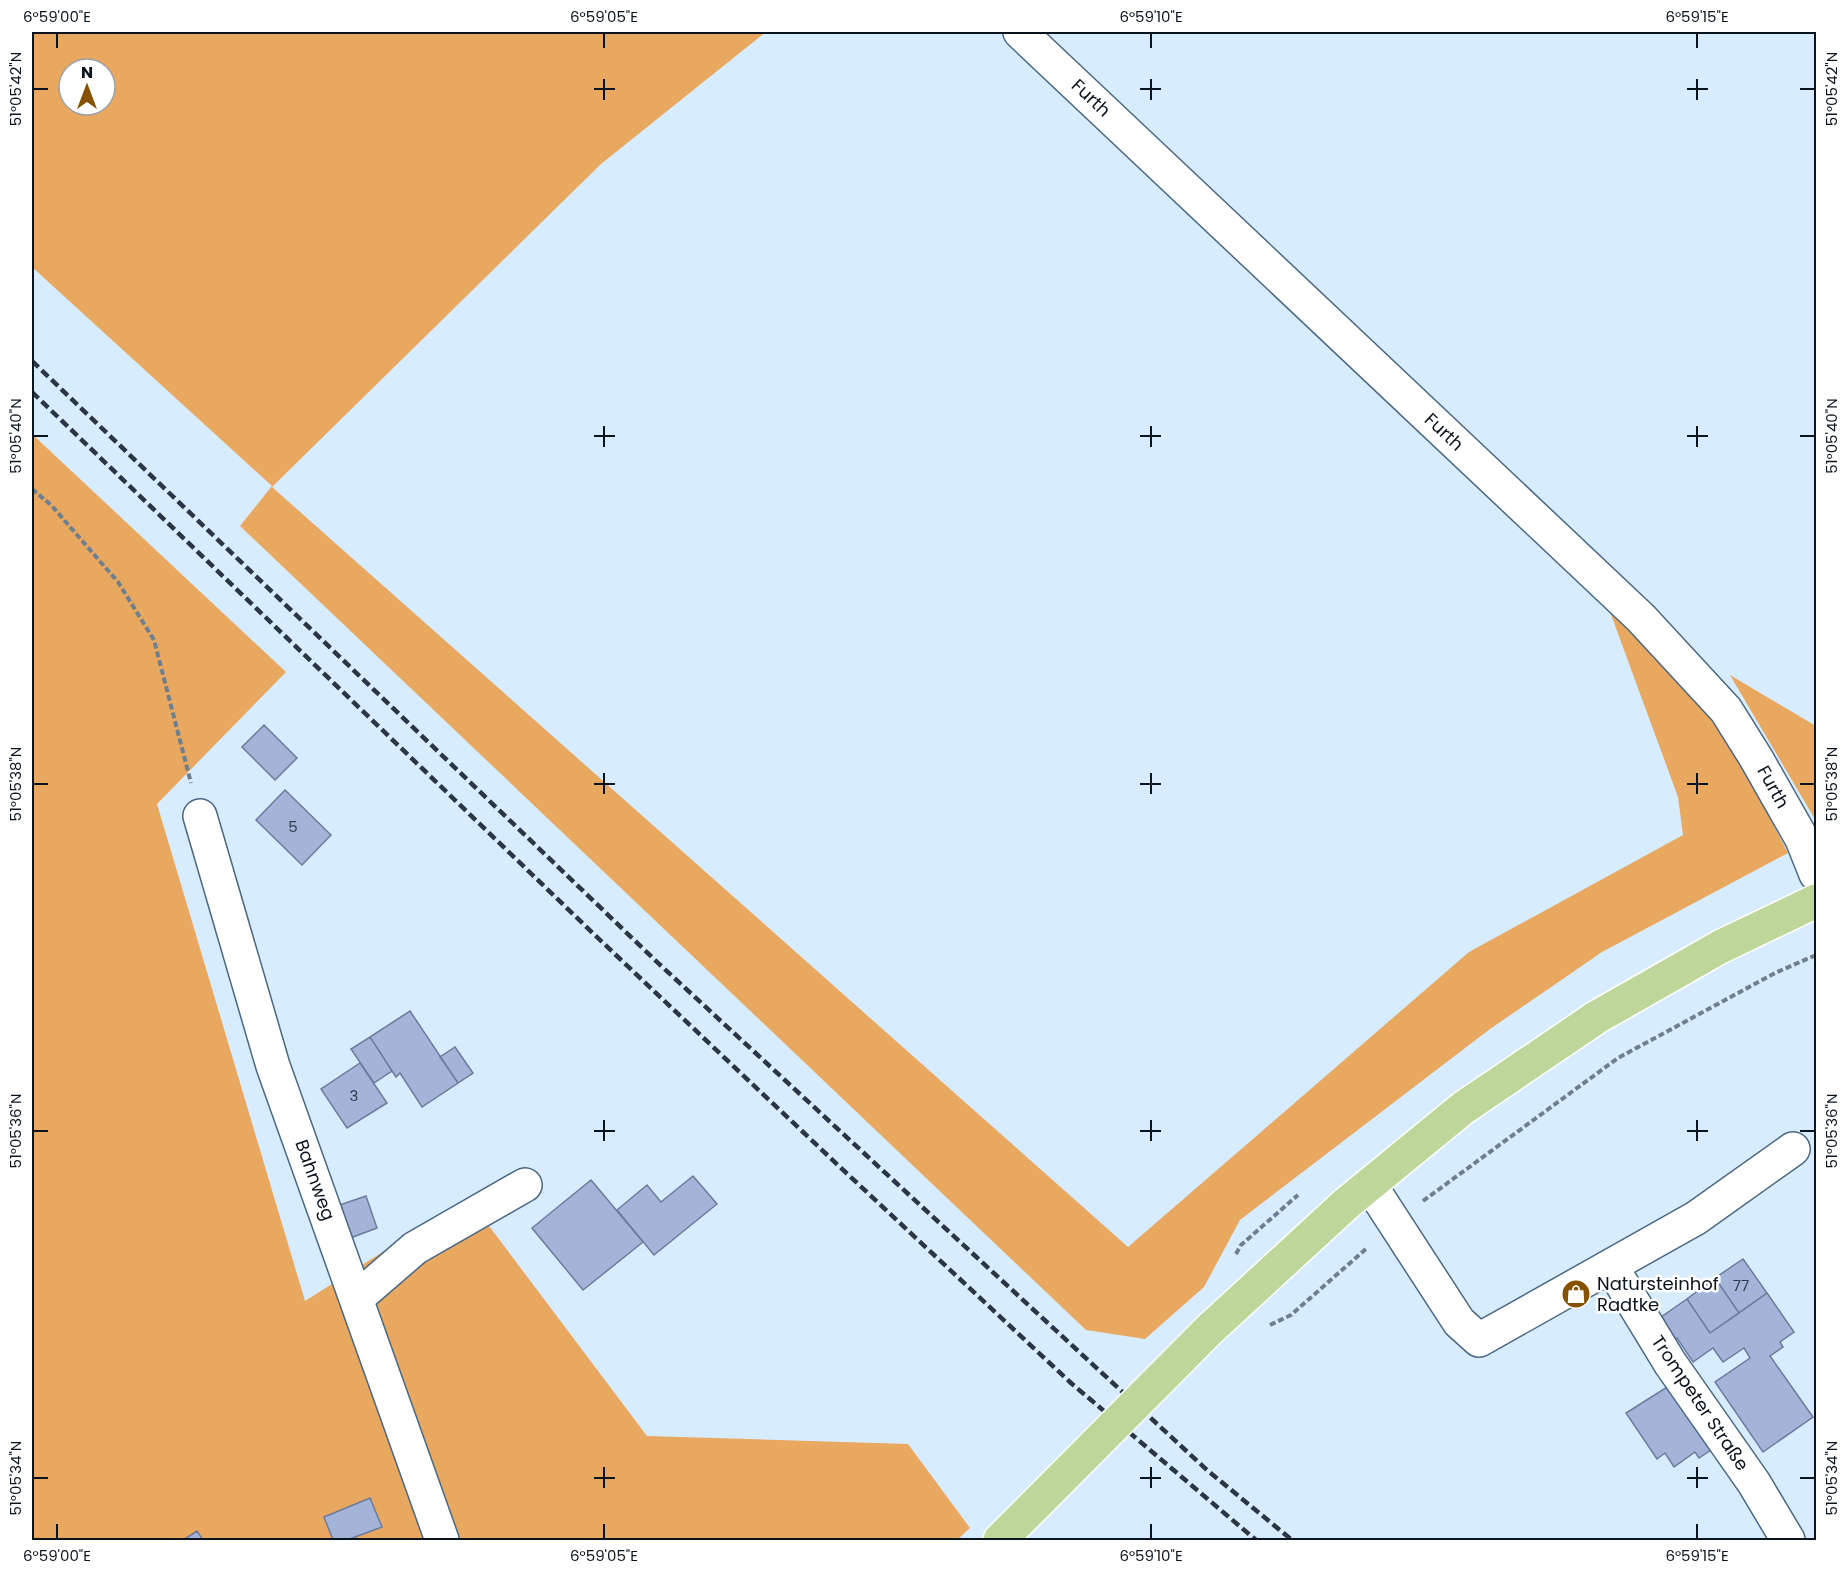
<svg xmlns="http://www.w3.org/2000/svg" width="1848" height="1572" font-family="Poppins,sans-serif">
<rect width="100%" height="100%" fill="#d8ecff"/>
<path fill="#e8a860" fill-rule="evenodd" d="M 32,32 L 766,32 L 601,164 L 272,487 L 1128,1247 L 1469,952 L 1683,835 L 1678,797 L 1606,601 L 1729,740 L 1788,853 L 1602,952 L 1490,1029 L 1240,1220 L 1204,1287 L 1145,1339 L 1086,1330 L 240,526 L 272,486 L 32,267 ZM 69,69 L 105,69 L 105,105 L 69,105 Z
M 32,434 L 286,672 L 157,804 L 305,1301 L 468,1198 L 647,1436 L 908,1444 L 970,1528 L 957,1540 L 32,1540 Z
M 1730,675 L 1816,726 L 1816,821 Z"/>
<path fill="#a4b3d8" stroke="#6c7a9c" stroke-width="1.5" d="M 264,725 L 297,758 L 275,780 L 242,747 Z
M 285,790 L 331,835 L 302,865 L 256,820 Z
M 410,1011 L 458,1083 L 422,1107 L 400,1073 L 396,1077 L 370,1037 Z
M 370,1037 L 392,1071 L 374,1083 L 351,1049 Z
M 455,1047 L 473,1073 L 458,1083 L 440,1057 Z
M 360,1063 L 387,1103 L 347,1128 L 321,1089 Z
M 693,1176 L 717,1204 L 654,1255 L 617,1210 L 647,1185 L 661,1202 Z
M 591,1180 L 643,1242 L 583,1290 L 532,1228 Z
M 366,1196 L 377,1228 L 345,1240 L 334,1207 Z
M 1743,1259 L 1767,1293 L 1739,1313 L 1715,1278 Z
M 1715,1278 L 1739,1313 L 1710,1333 L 1687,1299 Z
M 1767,1293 L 1794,1332 L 1780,1342 L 1783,1347 L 1770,1356 L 1813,1417 L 1763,1452 L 1715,1382 L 1750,1358 L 1744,1348 L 1723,1362 L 1713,1348 L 1693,1362 L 1677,1338 L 1670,1343 L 1654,1322 L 1687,1299 L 1710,1333 Z
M 1675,1382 L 1717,1446 L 1699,1458 L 1695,1452 L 1674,1467 L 1665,1453 L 1657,1459 L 1626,1413 Z
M 370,1498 L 382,1527 L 347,1540 L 333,1540 L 324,1517 Z
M 197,1531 L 203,1540 L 183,1540 Z"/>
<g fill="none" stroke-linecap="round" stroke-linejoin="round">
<g stroke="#4a6783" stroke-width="36">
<path id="minor" d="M 1020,32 L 1641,618 L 1726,710 L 1756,758 L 1802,839 L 1816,874
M 200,816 L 273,1066 L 442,1540
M 1370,1185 L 1459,1322 L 1479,1340 L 1696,1218 L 1793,1149
M 1611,1266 L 1670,1363 L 1754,1483 L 1788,1540
M 357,1298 L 415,1248 L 525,1185"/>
</g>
<g stroke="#fff" stroke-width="36">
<path id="major" d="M 1210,1329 L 1347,1203 L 1463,1108 L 1597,1017 L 1720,947 L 1816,901
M 1000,1540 L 1036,1504"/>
</g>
<path stroke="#6f7f8e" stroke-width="4" stroke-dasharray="6 3" stroke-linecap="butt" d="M 32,489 L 51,505 L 118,582 L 154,640 L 191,783
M 1423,1201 L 1618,1058 L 1775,973 L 1816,955
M 1236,1254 L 1241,1245 L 1298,1195
M 1270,1325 L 1291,1315 L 1367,1248"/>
<use href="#minor" stroke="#fff" stroke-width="33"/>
<use href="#major" stroke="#bed69a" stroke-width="33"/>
<path stroke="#2a3643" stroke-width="4.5" stroke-dasharray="9 4.5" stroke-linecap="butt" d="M 32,361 L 657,962 L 1207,1470 L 1292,1540
M 32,392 L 600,940 L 840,1167 L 1071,1383 L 1256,1540"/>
<g stroke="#fff" stroke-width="36" stroke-linecap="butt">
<path id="major-bridge" d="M 1036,1504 L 1210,1329"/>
</g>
<use href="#major-bridge" stroke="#bed69a" stroke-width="33"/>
</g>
<path fill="none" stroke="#09141f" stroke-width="2" d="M 57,33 L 57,48M 604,33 L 604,48M 1151,33 L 1151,48M 1697,33 L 1697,48M 604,79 L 604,100M 1151,79 L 1151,100M 1697,79 L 1697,100M 33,89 L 48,89M 594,89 L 615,89M 1140,89 L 1161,89M 1687,89 L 1708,89M 1800,89 L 1815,89M 604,426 L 604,447M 1151,426 L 1151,447M 1697,426 L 1697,447M 33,436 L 48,436M 594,436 L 615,436M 1140,436 L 1161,436M 1687,436 L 1708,436M 1800,436 L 1815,436M 604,773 L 604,794M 1151,773 L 1151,794M 1697,773 L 1697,794M 33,784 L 48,784M 594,784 L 615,784M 1140,784 L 1161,784M 1687,784 L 1708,784M 1800,784 L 1815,784M 604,1120 L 604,1141M 1151,1120 L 1151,1141M 1697,1120 L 1697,1141M 33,1131 L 48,1131M 594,1131 L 615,1131M 1140,1131 L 1161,1131M 1687,1131 L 1708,1131M 1800,1131 L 1815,1131M 604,1467 L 604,1488M 1151,1467 L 1151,1488M 1697,1467 L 1697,1488M 33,1478 L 48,1478M 594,1478 L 615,1478M 1140,1478 L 1161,1478M 1687,1478 L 1708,1478M 1800,1478 L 1815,1478M 57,1524 L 57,1539M 604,1524 L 604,1539M 1151,1524 L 1151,1539M 1697,1524 L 1697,1539"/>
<defs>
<g id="shop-disc" transform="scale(1.5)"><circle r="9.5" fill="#875200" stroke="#fff"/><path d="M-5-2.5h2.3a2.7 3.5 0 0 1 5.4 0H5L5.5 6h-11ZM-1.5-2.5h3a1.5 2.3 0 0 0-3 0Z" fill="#fff"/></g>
</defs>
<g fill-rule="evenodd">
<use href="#shop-disc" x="1576" y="1294"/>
</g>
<g text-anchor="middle" stroke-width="5" stroke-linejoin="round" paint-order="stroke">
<g font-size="15" fill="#303c4d">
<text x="293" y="832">5</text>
<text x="354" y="1101">3</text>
<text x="1741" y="1291">77</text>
</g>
<g font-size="18" fill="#09141f" stroke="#fff">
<text transform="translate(1091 98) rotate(43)" y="6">Furth</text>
<text transform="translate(1444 432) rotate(43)" y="6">Furth</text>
<text transform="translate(1773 787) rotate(61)" y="6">Furth</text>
<text transform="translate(315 1180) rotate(70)" y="6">Bahnweg</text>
<text transform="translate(1700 1403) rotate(56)" y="6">Trompeter Straße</text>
</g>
<g font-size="18" fill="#09141f" stroke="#fff" text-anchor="start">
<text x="1597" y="1290">Natursteinhof<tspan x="1597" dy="21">Radtke</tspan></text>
</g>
</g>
<rect width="1848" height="1572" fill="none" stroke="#ffffff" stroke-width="66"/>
<g transform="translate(87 87)"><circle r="28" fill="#ffffff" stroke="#9da1a5" stroke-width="1.5"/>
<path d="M0-4.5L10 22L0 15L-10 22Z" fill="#875200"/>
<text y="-9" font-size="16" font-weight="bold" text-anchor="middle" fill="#09141f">N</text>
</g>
<rect x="33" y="33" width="1782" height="1506" fill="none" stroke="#09141f" stroke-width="2"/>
<g font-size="15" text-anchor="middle" fill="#09141f">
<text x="57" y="22">6°59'00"E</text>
<text x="604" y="22">6°59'05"E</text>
<text x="1151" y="22">6°59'10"E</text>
<text x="1697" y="22">6°59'15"E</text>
<text transform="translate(16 89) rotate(-90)" y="5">51°05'42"N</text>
<text transform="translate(1832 89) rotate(-90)" y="5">51°05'42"N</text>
<text transform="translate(16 436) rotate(-90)" y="5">51°05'40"N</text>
<text transform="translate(1832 436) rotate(-90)" y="5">51°05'40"N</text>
<text transform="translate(16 784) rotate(-90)" y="5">51°05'38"N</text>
<text transform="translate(1832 784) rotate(-90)" y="5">51°05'38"N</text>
<text transform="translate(16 1131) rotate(-90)" y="5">51°05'36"N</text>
<text transform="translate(1832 1131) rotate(-90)" y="5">51°05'36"N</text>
<text transform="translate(16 1478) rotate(-90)" y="5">51°05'34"N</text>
<text transform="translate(1832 1478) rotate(-90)" y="5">51°05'34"N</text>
<text x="57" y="1561">6°59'00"E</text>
<text x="604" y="1561">6°59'05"E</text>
<text x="1151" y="1561">6°59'10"E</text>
<text x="1697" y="1561">6°59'15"E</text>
</g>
</svg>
